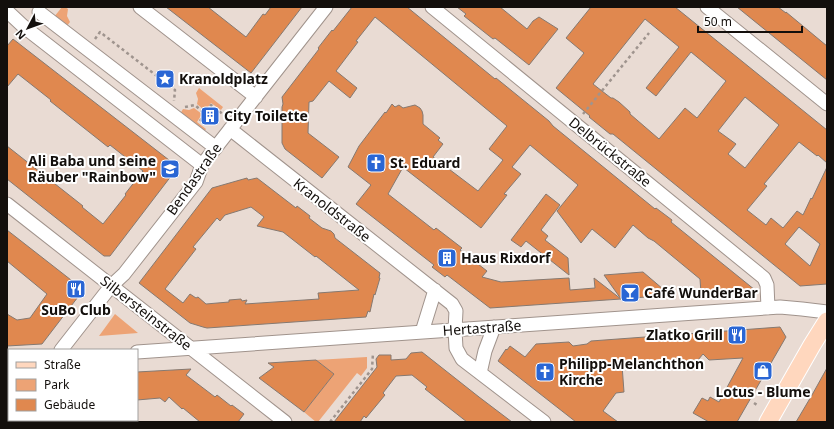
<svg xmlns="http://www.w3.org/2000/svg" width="834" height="429" font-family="'Noto Sans',sans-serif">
<rect width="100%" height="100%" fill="#e9dbd3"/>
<path fill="#eda375" d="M 62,7 L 65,7 L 68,9 L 67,16 L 70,22 L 67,26 L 54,17 Z
M 199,88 L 223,107 L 221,110 L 211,103 L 205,111 L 197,104 L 198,99 L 196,93 Z
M 194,108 L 202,114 L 197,122 L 206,129 L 204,132 L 180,114 L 183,109 L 189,110 Z
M 115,314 L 138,333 L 99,336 Z
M 367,357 L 367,368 L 361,376 L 357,373 L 318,422 L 316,422 L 304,412 L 334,374 L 316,360 Z"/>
<path fill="#e0884f" stroke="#857971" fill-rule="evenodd" d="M 166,7 L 208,7 L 246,37 L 263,14 L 265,15 L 271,7 L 302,7 L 251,73 Z
M 352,7 L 407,7 L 495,79 L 496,78 L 549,121 L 553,126 L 655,209 L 656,208 L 672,220 L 671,222 L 755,290 L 701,293 L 700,279 L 654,241 L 648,238 L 633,225 L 615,248 L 592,229 L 581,243 L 557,211 L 578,185 L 530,145 L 512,167 L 521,174 L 504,194 L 507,195 L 481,228 L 404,168 L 403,170 L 402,169 L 388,194 L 434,230 L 436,228 L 462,248 L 460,250 L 487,271 L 482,277 L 501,282 L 569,278 L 570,290 L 595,288 L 594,278 L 621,299 L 490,308 L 447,275 L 445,277 L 432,267 L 434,265 L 356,204 L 371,185 L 348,167 L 359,146 L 375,125 L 385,112 L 386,113 L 392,104 L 395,107 L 399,105 L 403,108 L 415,105 L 420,108 L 422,111 L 423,115 L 423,124 L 440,138 L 438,140 L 443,144 L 433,157 L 478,191 L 503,160 L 489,149 L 507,126 L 375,17 L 356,41 L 358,42 L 336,71 L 357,88 L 350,98 L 329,81 L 313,101 L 309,102 L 308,133 L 339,157 L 322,178 L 285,149 L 282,143 L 282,107 L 283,104 L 282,97 L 319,49 L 318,48 L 332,30 L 333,31 Z
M 457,7 L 500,7 L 527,29 L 533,21 L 539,17 L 558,29 L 529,65 L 495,38 L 493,39 L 464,16 L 466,14 Z
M 591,7 L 675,7 L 827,130 L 827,163 L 818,155 L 817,156 L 799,142 L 764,184 L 767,186 L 747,210 L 766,225 L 771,218 L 783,228 L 797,211 L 803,215 L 811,198 L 812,199 L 827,167 L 827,284 L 800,286 L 613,134 L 610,134 L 589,117 L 590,116 L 556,88 L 584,53 L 566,38 ZM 645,19 L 679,47 L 646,88 L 656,96 L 691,52 L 726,81 L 697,118 L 685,108 L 659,139 L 630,114 L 630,112 L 619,102 L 613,98 L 611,98 L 593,84 ZM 745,97 L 779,125 L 745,168 L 728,154 L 736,144 L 718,131 ZM 799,227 L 820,244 L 810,266 L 785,244 Z
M 737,7 L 778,7 L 786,13 L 786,12 L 827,46 L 827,80 Z
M 13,39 L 178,167 L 110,256 L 104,256 L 7,179 L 7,146 L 83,206 L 82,207 L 103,224 L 126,195 L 125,194 L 143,171 L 110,145 L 108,147 L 50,101 L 51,100 L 18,74 L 7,87 L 7,46 Z
M 247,178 L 248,180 L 257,178 L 296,208 L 297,206 L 310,216 L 309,218 L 322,228 L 331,231 L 334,234 L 335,238 L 380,273 L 379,278 L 380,278 L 375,295 L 374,294 L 370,312 L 368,311 L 366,317 L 207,328 L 203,327 L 190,323 L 139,283 L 212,188 ZM 251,207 L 264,217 L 257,226 L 283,232 L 315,257 L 316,256 L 359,290 L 318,293 L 319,299 L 245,304 L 247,300 L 242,301 L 241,299 L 229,300 L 229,302 L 206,304 L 198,297 L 196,298 L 190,294 L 183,303 L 165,289 L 196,249 L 193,247 L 217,218 L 220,221 L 225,215 Z
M 546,194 L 560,205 L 541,230 L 548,236 L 545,240 L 568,258 L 569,275 L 526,241 L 521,247 L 511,240 Z
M 7,230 L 80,287 L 81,293 L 42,344 L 7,346 L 7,314 L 17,320 L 30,318 L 47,294 L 7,261 Z
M 643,272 L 670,295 L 621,299 L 604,275 Z
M 780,327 L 786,337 L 737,422 L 709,422 L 693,413 L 702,398 L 708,401 L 710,397 L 719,402 L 743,358 L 709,360 L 703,354 L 698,360 L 622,365 L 624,392 L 616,393 L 603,411 L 618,422 L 576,422 L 498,361 L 506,349 L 507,350 L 510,346 L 525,357 L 536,344 L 569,342 L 573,346 L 587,344 L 591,341 Z
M 422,352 L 479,397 L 512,422 L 467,422 L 425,389 L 427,387 L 412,375 L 396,376 L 383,393 L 385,395 L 366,418 L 364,416 L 360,422 L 334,422 L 377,367 L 376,359 L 379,355 L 391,355 L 391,360 L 406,359 L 411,353 Z
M 316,360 L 334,374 L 304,412 L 259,378 L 274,367 L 268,363 Z
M 827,368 L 827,422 L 796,422 L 812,395 Z
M 191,369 L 186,375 L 215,397 L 217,395 L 231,406 L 232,405 L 244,414 L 238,422 L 200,422 L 183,408 L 182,409 L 169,397 L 165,402 L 160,398 L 137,400 L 137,372 Z"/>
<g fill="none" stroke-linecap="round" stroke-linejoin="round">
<g stroke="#a0938c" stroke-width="15">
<path id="minor" d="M 140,7 L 256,97
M 432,7 L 764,278 L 767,285 L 768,308
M 707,7 L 827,104
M 7,11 L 23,26 L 202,165
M 39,12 L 216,148
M 230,129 L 452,304 L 456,311 L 455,330 L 456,348 L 462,359 L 544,422
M 7,204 L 285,422
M 422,332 L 435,290
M 61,350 L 111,286 L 124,274 L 196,182 L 202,165 L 326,7
M 137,352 L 780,307 L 802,309 L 827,312
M 7,359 L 9,360
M 480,373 L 485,351 L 494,327
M 7,419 L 9,416"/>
</g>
<g stroke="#fff" stroke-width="19">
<path id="major" d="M 768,422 L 812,345 L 827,321"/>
</g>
<path stroke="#9f948e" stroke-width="2.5" stroke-dasharray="3 3" stroke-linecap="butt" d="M 95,39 L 100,32 L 175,90 L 174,101
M 185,107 L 195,105 L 205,114
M 583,114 L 649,33
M 200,121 L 211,105 L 224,115
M 804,396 L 807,398
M 754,403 L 757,405
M 61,420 L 63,422
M 330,422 L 372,369 L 373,353"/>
<use href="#minor" stroke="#fff" stroke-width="13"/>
<use href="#major" stroke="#ffd7be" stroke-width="17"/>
</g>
<defs>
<g id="sight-square" transform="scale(1)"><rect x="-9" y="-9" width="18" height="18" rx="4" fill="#2a66d4" stroke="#fff"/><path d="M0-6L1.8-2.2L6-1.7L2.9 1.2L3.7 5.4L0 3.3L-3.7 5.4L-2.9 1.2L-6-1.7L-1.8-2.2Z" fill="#fff"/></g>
<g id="building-square" transform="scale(1)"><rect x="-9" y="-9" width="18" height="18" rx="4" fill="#2a66d4" stroke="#fff"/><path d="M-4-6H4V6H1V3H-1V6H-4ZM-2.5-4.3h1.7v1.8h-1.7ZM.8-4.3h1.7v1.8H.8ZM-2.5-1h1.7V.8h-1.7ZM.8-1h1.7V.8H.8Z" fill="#fff"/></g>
<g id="church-square" transform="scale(1)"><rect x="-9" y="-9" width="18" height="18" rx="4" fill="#2a66d4" stroke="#fff"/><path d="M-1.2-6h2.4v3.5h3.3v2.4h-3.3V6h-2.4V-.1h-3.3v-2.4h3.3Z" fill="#fff"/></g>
<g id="school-square" transform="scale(1)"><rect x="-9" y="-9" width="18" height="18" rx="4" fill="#2a66d4" stroke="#fff"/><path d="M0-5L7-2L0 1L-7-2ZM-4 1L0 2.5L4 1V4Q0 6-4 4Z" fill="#fff"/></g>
<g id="restaurant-square" transform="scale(1)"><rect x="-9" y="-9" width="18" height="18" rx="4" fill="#2a66d4" stroke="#fff"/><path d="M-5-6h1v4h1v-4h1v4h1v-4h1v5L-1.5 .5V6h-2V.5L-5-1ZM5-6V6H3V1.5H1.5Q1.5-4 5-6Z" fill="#fff"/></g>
<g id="bar-square" transform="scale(1)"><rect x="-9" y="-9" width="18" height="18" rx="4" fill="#2a66d4" stroke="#fff"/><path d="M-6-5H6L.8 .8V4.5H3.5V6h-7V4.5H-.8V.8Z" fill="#fff"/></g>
<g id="shop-square" transform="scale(1)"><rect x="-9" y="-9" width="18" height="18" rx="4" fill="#2a66d4" stroke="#fff"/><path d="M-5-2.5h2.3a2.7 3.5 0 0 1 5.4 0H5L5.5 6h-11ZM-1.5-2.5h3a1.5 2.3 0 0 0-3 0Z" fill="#fff"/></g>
</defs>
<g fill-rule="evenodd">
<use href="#sight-square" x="165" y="79"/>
<use href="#building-square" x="210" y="116"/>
<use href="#church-square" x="376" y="163"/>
<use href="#school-square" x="170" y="169"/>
<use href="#building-square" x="447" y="258"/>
<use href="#restaurant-square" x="76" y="289"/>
<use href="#bar-square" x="630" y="293"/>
<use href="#restaurant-square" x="737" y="335"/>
<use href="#shop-square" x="763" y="371"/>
<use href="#church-square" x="545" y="372"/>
</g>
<g text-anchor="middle" stroke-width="4" stroke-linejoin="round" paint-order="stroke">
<g font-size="14" font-weight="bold" fill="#130f0c" stroke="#fff" text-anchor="start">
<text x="179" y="84">Kranoldplatz</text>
<text x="224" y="121">City Toilette</text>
<text x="156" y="166" text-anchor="end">Ali Baba und seine<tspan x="156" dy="16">Räuber "Rainbow"</tspan></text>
<text x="390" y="168">St. Eduard</text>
<text x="461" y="263">Haus Rixdorf</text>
<text x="644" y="298">Café WunderBar</text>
<text x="76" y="315" text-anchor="middle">SuBo Club</text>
<text x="723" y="340" text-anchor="end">Zlatko Grill</text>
<text x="559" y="369">Philipp-Melanchthon<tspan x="559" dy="16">Kirche</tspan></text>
<text x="763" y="397" text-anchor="middle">Lotus - Blume</text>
</g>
<g font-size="14" fill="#130f0c" stroke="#fff">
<text transform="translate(610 152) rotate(39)" y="5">Delbrückstraße</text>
<text transform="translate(194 179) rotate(-55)" y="5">Bendastraße</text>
<text transform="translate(332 210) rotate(38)" y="5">Kranoldstraße</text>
<text transform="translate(146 313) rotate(38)" y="5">Silbersteinstraße</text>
<text transform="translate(482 328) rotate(-4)" y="5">Hertastraße</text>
</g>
</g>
<rect width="834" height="429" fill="none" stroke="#130f0c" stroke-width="16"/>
<rect x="8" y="349" width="130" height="72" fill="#ffffff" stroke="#a19f9e"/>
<rect x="16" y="362" width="20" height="6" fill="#ffd7be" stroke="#a19f9e"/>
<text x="44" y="369" font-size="12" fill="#130f0c">Straße</text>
<rect x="16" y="379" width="20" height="12" fill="#eda375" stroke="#a19f9e"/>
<text x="44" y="389" font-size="12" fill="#130f0c">Park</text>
<rect x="16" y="399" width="20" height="12" fill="#e0884f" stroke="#a19f9e"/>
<text x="44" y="409" font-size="12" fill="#130f0c">Gebäude</text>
<g transform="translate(28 28) rotate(229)" stroke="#ffffff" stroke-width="3" paint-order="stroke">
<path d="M0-3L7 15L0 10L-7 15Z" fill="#130f0c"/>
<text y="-6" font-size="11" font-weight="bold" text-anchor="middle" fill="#130f0c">N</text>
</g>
<path d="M698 26v6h104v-6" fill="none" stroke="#130f0c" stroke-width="2"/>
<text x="704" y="26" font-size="12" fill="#130f0c" stroke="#ffffff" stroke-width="3" paint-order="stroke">50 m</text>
</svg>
